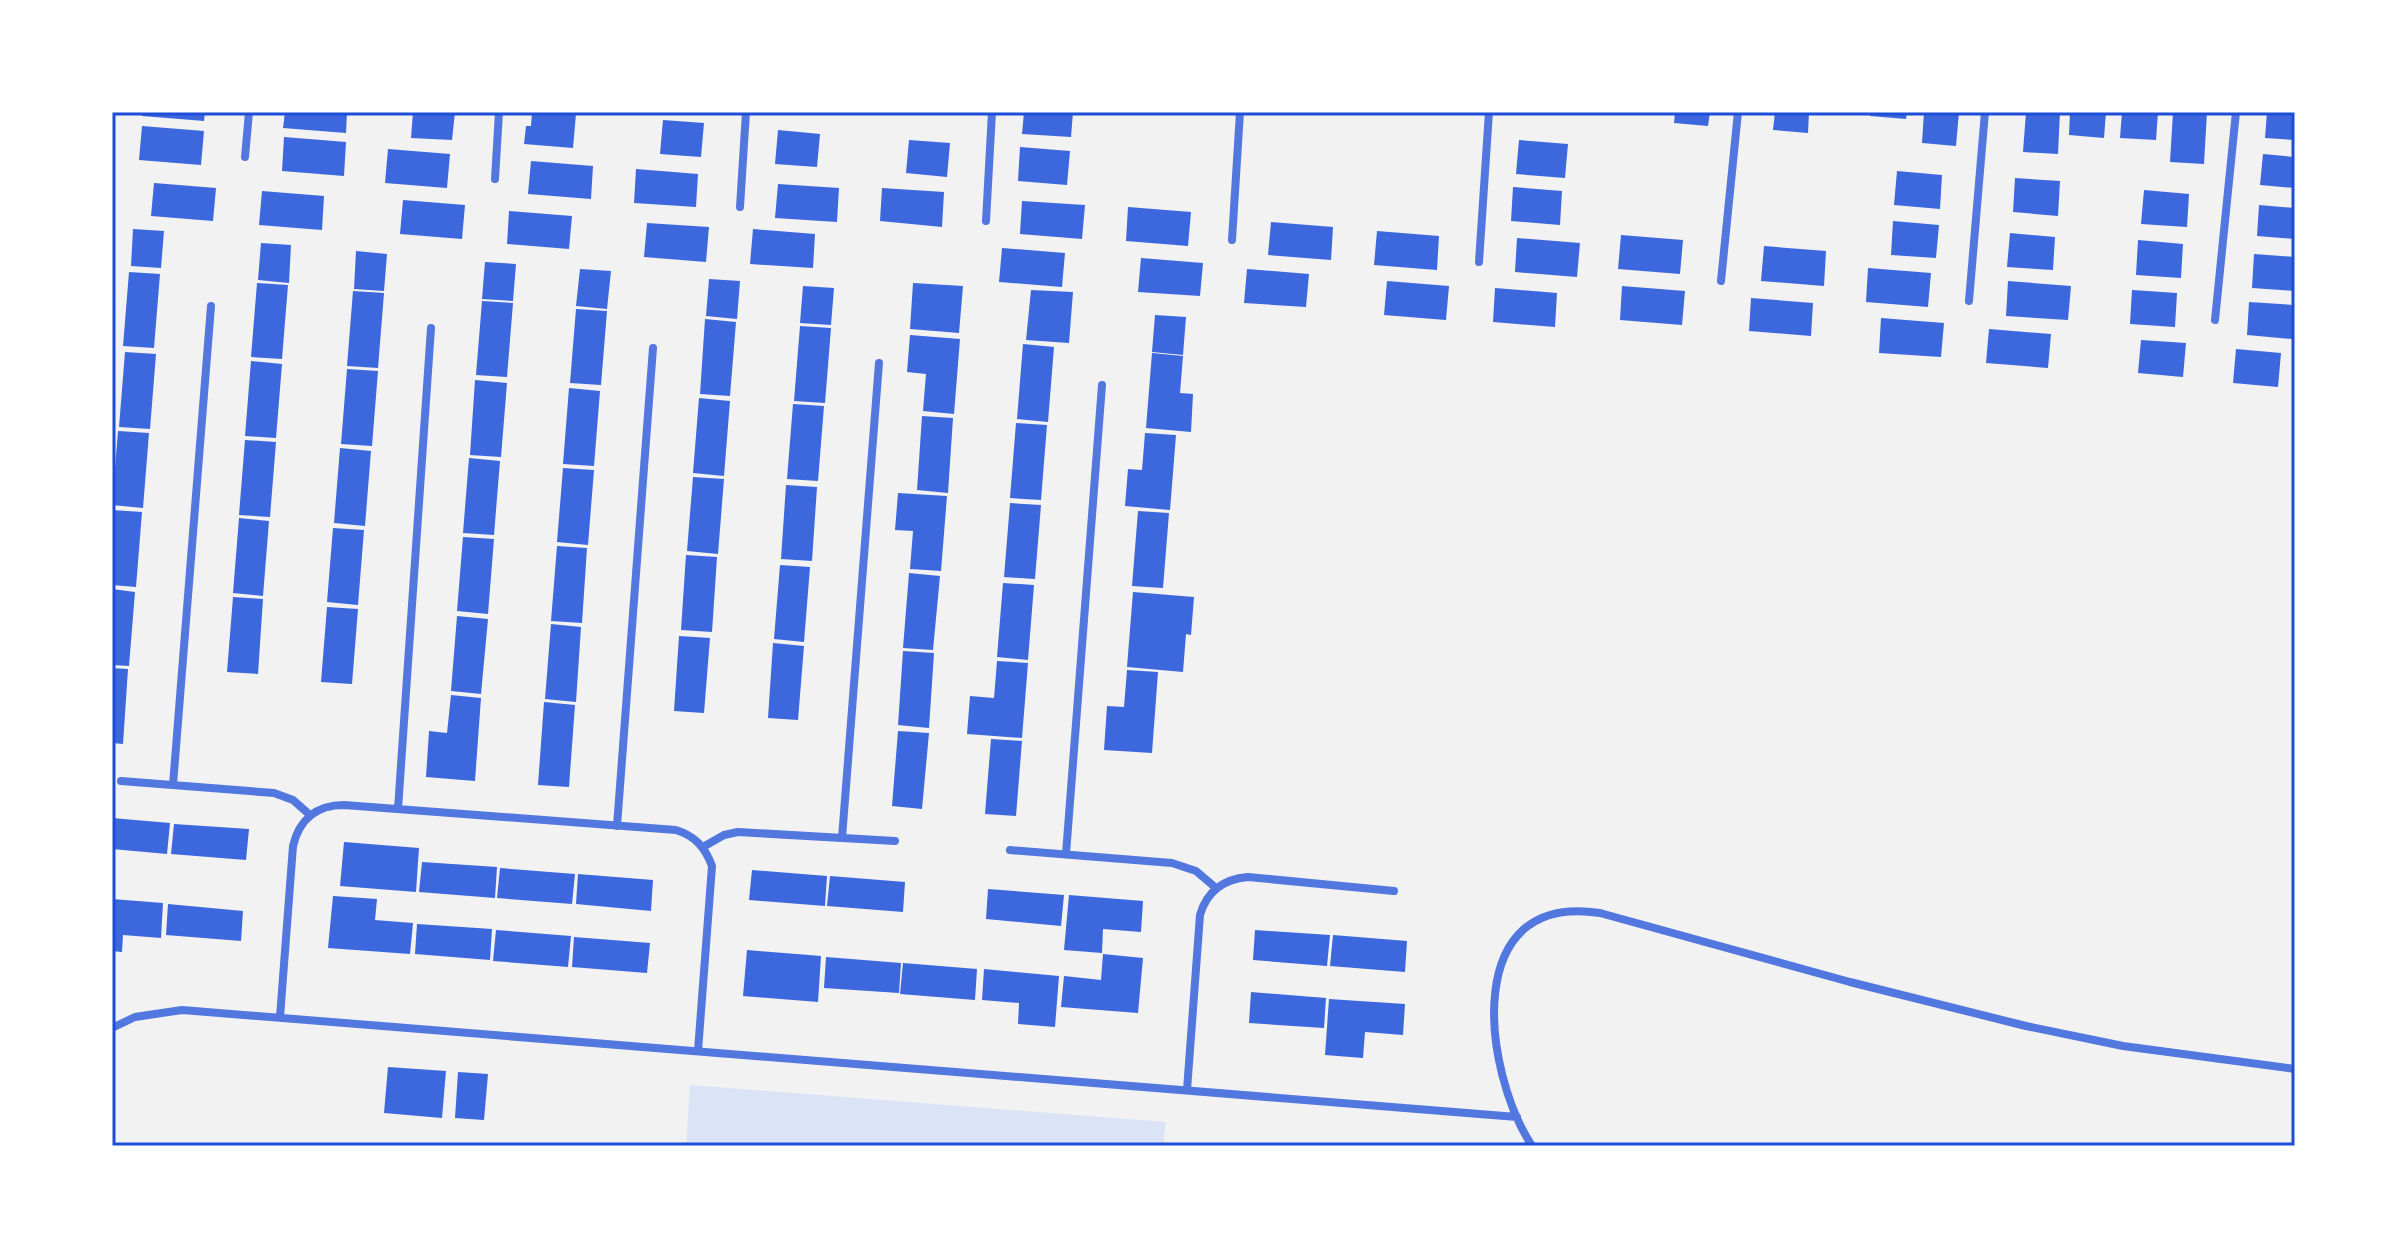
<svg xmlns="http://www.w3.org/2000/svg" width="2407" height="1258" font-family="Overpass,sans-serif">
<rect width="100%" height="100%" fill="#f2f2f2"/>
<path fill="#dbe4f7" d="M 690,1085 L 1166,1122 L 1163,1146 L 686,1146 Z"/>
<path fill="#3d67dc" d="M 142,112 L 205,112 L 204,121 L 142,116 Z
M 285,112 L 347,112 L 346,133 L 283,128 Z
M 413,112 L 455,112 L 452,140 L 411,138 Z
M 532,112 L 576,114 L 573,148 L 524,144 L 526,126 L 531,126 Z
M 1024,112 L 1073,112 L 1071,137 L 1022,134 Z
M 1675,112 L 1710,112 L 1708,126 L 1674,123 Z
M 1775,112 L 1809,112 L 1808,133 L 1773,130 Z
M 1871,112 L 1907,112 L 1906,119 L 1870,116 Z
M 1924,112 L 1959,112 L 1956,146 L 1922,143 Z
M 2026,112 L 2060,112 L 2058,154 L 2023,152 Z
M 2070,112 L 2106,112 L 2104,138 L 2069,135 Z
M 2122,112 L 2158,112 L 2156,140 L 2120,138 Z
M 2173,112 L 2207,112 L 2204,164 L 2170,162 Z
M 2267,112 L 2295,112 L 2295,140 L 2265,138 Z
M 663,120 L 704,123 L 701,157 L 660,154 Z
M 142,126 L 204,131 L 201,165 L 139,160 Z
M 778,130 L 820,134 L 817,167 L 775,164 Z
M 284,137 L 346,142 L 344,176 L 282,171 Z
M 909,140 L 950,143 L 947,177 L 906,173 Z
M 1519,140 L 1568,144 L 1565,178 L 1516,174 Z
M 1020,147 L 1070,151 L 1067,185 L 1018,181 Z
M 388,149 L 450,154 L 447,188 L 385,183 Z
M 2263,154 L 2295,157 L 2295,188 L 2260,185 Z
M 531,161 L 593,166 L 591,199 L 528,194 Z
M 636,169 L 698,174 L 696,207 L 634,203 Z
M 1897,171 L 1942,175 L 1940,209 L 1894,205 Z
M 2015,178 L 2060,181 L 2058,216 L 2013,212 Z
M 154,183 L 216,188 L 213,221 L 151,216 Z
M 778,184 L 839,188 L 837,222 L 775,218 Z
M 1513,187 L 1562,191 L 1560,225 L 1511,221 Z
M 882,188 L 944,192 L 942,227 L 880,221 Z
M 2144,190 L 2189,194 L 2187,227 L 2141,224 Z
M 262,191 L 324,196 L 322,230 L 259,225 Z
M 403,200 L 465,205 L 462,239 L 400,234 Z
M 1022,201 L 1085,205 L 1082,239 L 1020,234 Z
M 2259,205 L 2295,208 L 2295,239 L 2257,236 Z
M 1128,207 L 1191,212 L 1188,246 L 1126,241 Z
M 509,211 L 572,216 L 569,249 L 507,244 Z
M 1893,221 L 1939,225 L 1936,258 L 1891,255 Z
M 1271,222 L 1333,227 L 1331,260 L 1268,255 Z
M 647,223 L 709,227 L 706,262 L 644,257 Z
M 133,229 L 164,231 L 161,268 L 131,266 Z
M 753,229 L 815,234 L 813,268 L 750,264 Z
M 1377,231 L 1439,236 L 1437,270 L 1374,265 Z
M 2010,233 L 2055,237 L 2053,270 L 2007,267 Z
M 1621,235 L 1683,240 L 1680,274 L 1618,269 Z
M 1517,238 L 1580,243 L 1577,277 L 1515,272 Z
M 2138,240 L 2183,244 L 2181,278 L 2136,275 Z
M 261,243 L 291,245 L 289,283 L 258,280 Z
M 1764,246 L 1826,251 L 1824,286 L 1761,281 Z
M 1002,248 L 1065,253 L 1062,287 L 999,282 Z
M 356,251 L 387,254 L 384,291 L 354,289 Z
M 2254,254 L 2295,257 L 2295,291 L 2252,288 Z
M 1141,258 L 1203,263 L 1200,296 L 1138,292 Z
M 485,262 L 516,264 L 513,301 L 482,299 Z
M 1868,268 L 1931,273 L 1928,307 L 1866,302 Z
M 580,269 L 611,271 L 607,309 L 576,306 Z
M 1247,269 L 1309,274 L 1306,307 L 1244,303 Z
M 129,272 L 160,274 L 154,348 L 123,346 Z
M 709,279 L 740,281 L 737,319 L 706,316 Z
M 1387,281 L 1449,286 L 1446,320 L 1384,315 Z
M 2008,281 L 2071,286 L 2068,320 L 2006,316 Z
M 257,283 L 288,285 L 282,359 L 251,357 Z
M 913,283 L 963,286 L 959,333 L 910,329 Z
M 803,286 L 834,288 L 831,325 L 800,323 Z
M 1622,286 L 1685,291 L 1682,325 L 1620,320 Z
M 1495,288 L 1557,293 L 1555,327 L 1493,322 Z
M 1031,290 L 1073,292 L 1069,343 L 1026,340 Z
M 2132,290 L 2177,293 L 2175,327 L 2130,324 Z
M 353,291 L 384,293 L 378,368 L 347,366 Z
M 1751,298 L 1813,303 L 1811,336 L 1749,331 Z
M 482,301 L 513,303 L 507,377 L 476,375 Z
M 2249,302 L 2294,305 L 2292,339 L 2247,335 Z
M 576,309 L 607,311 L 601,385 L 570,383 Z
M 1155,315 L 1186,317 L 1183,355 L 1152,352 Z
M 1881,318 L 1944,323 L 1941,357 L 1879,353 Z
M 705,319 L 736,322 L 730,396 L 700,394 Z
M 800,326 L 831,328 L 825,403 L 794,401 Z
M 1989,329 L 2051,334 L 2048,368 L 1986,363 Z
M 910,335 L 960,339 L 954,414 L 923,411 L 926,374 L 907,372 Z
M 2141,340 L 2186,343 L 2183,377 L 2138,373 Z
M 1023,344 L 1054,347 L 1048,422 L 1017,419 Z
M 2236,349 L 2281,353 L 2278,387 L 2233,383 Z
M 125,352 L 156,354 L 150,429 L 119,427 Z
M 1152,353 L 1183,356 L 1180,393 L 1193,394 L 1191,432 L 1146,428 Z
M 251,361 L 282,364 L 276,438 L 245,436 Z
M 347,369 L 378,371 L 372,446 L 341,444 Z
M 475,380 L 507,383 L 501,457 L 470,455 Z
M 569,388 L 600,391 L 594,466 L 563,464 Z
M 699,398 L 730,401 L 724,476 L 693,473 Z
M 793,404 L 824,406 L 818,481 L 787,479 Z
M 922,416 L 953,418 L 948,493 L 917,490 Z
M 1016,423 L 1047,425 L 1041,500 L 1010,498 Z
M 118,431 L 149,433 L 143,508 L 112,505 Z
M 1145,433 L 1176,435 L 1170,510 L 1125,506 L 1128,469 L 1142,470 Z
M 245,440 L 276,442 L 270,517 L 239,515 Z
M 340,448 L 371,451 L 365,526 L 334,523 Z
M 469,458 L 500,461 L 494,535 L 463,533 Z
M 563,468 L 594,470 L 588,545 L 557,542 Z
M 693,477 L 724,479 L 718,554 L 687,551 Z
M 786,485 L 817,487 L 812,561 L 781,559 Z
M 898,493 L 947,496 L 941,571 L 910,569 L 913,531 L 895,530 Z
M 1010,503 L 1041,505 L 1035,579 L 1004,577 Z
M 112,510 L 142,512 L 136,587 L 112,585 Z
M 1138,511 L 1169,513 L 1163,588 L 1132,586 Z
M 239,518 L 269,521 L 263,596 L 233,593 Z
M 333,528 L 364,530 L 358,605 L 327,602 Z
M 463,537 L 494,539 L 488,614 L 457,611 Z
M 557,546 L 587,548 L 582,623 L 551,621 Z
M 686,555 L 717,557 L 712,632 L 681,630 Z
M 780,565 L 810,567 L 804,642 L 774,639 Z
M 909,573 L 940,576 L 933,650 L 903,648 Z
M 1003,583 L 1034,585 L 1028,660 L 997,657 Z
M 112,589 L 135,592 L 129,666 L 112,665 Z
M 1133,592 L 1194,597 L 1191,635 L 1186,634 L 1183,672 L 1127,667 Z
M 233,597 L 263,599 L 258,674 L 227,672 Z
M 327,607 L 358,609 L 352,684 L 321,682 Z
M 457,616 L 488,619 L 481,694 L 451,691 Z
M 551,624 L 581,627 L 576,702 L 545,699 Z
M 679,636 L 710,638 L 704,713 L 674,711 Z
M 773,643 L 804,646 L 798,720 L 768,718 Z
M 903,651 L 934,653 L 929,728 L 898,725 Z
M 997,661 L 1028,663 L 1022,738 L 967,734 L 970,696 L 994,698 Z
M 112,668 L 128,669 L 123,744 L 112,743 Z
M 1127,670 L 1158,672 L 1152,753 L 1104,750 L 1107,706 L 1124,707 Z
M 451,695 L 481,698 L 475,781 L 426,777 L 429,731 L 447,733 Z
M 544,702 L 575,705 L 569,787 L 538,785 Z
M 898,731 L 929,733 L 922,809 L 892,806 Z
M 991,739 L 1022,741 L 1016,816 L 985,814 Z
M 112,818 L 170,823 L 167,854 L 112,849 Z
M 174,824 L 249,829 L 246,860 L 171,854 Z
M 344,842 L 419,848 L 416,892 L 340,886 Z
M 422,862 L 497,867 L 495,898 L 419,892 Z
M 500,868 L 575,874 L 572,904 L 497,898 Z
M 752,870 L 827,876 L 825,906 L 749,900 Z
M 578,874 L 653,880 L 651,911 L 576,904 Z
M 830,876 L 905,882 L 903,912 L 827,906 Z
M 988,889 L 1064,895 L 1061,926 L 986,919 Z
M 1069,895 L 1143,901 L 1141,932 L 1103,929 L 1102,953 L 1064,950 Z
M 333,896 L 377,899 L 375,920 L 413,923 L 410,954 L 328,948 Z
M 112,899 L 163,903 L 161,938 L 123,935 L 122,952 L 112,951 Z
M 168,904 L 243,911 L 241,941 L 166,935 Z
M 417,924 L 492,929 L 490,960 L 415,954 Z
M 496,930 L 571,936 L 568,967 L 493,961 Z
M 1255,930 L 1330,935 L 1327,966 L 1253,960 Z
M 1333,935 L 1407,941 L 1405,972 L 1330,966 Z
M 574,937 L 650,943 L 647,973 L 572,967 Z
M 747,950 L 821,956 L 818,1002 L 743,996 Z
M 1103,954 L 1143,958 L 1138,1013 L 1061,1007 L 1064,976 L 1101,980 Z
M 826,957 L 901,963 L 899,993 L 824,988 Z
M 903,963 L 977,969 L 975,1000 L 900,994 Z
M 984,969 L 1059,976 L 1055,1027 L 1018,1024 L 1019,1003 L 982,1000 Z
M 1251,992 L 1326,998 L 1324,1028 L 1249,1023 Z
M 1329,999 L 1405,1004 L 1403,1035 L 1365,1032 L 1363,1058 L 1325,1055 Z
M 388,1067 L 446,1071 L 442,1118 L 384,1113 Z
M 458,1072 L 488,1074 L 484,1120 L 455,1118 Z"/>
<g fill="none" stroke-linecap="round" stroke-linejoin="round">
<path stroke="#5277de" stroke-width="8" d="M 245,157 L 249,112
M 495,179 L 499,112
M 740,207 L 746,112
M 986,221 L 992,112
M 1232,240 L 1240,112
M 1479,262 L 1489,112
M 1721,281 L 1738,112
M 1969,301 L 1985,112
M 2215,320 L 2236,112
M 121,781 L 274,793 L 293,800 L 310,815
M 173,785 L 211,306
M 398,809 L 431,328
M 617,826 L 653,348
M 842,838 L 879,363
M 703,847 L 724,835 L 738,832 L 895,841
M 1010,850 L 1172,863 L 1196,871 L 1216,888
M 1066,854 L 1102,385
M 280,1017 L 293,846 C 299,820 316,805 344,805 L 676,830 C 695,836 705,847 712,866 L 698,1051
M 112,1028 L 135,1017 L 182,1010 L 1517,1117
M 1187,1090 L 1200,915 C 1207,891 1223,879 1248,877 L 1394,891
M 1532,1146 C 1483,1071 1460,891 1600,913 L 1850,982 L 2026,1026 L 2123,1046 L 2295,1069"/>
</g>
<rect width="2407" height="1258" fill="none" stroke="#ffffff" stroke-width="228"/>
<rect x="114" y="114" width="2179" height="1030" fill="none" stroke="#1d4ed8" stroke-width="3"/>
</svg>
